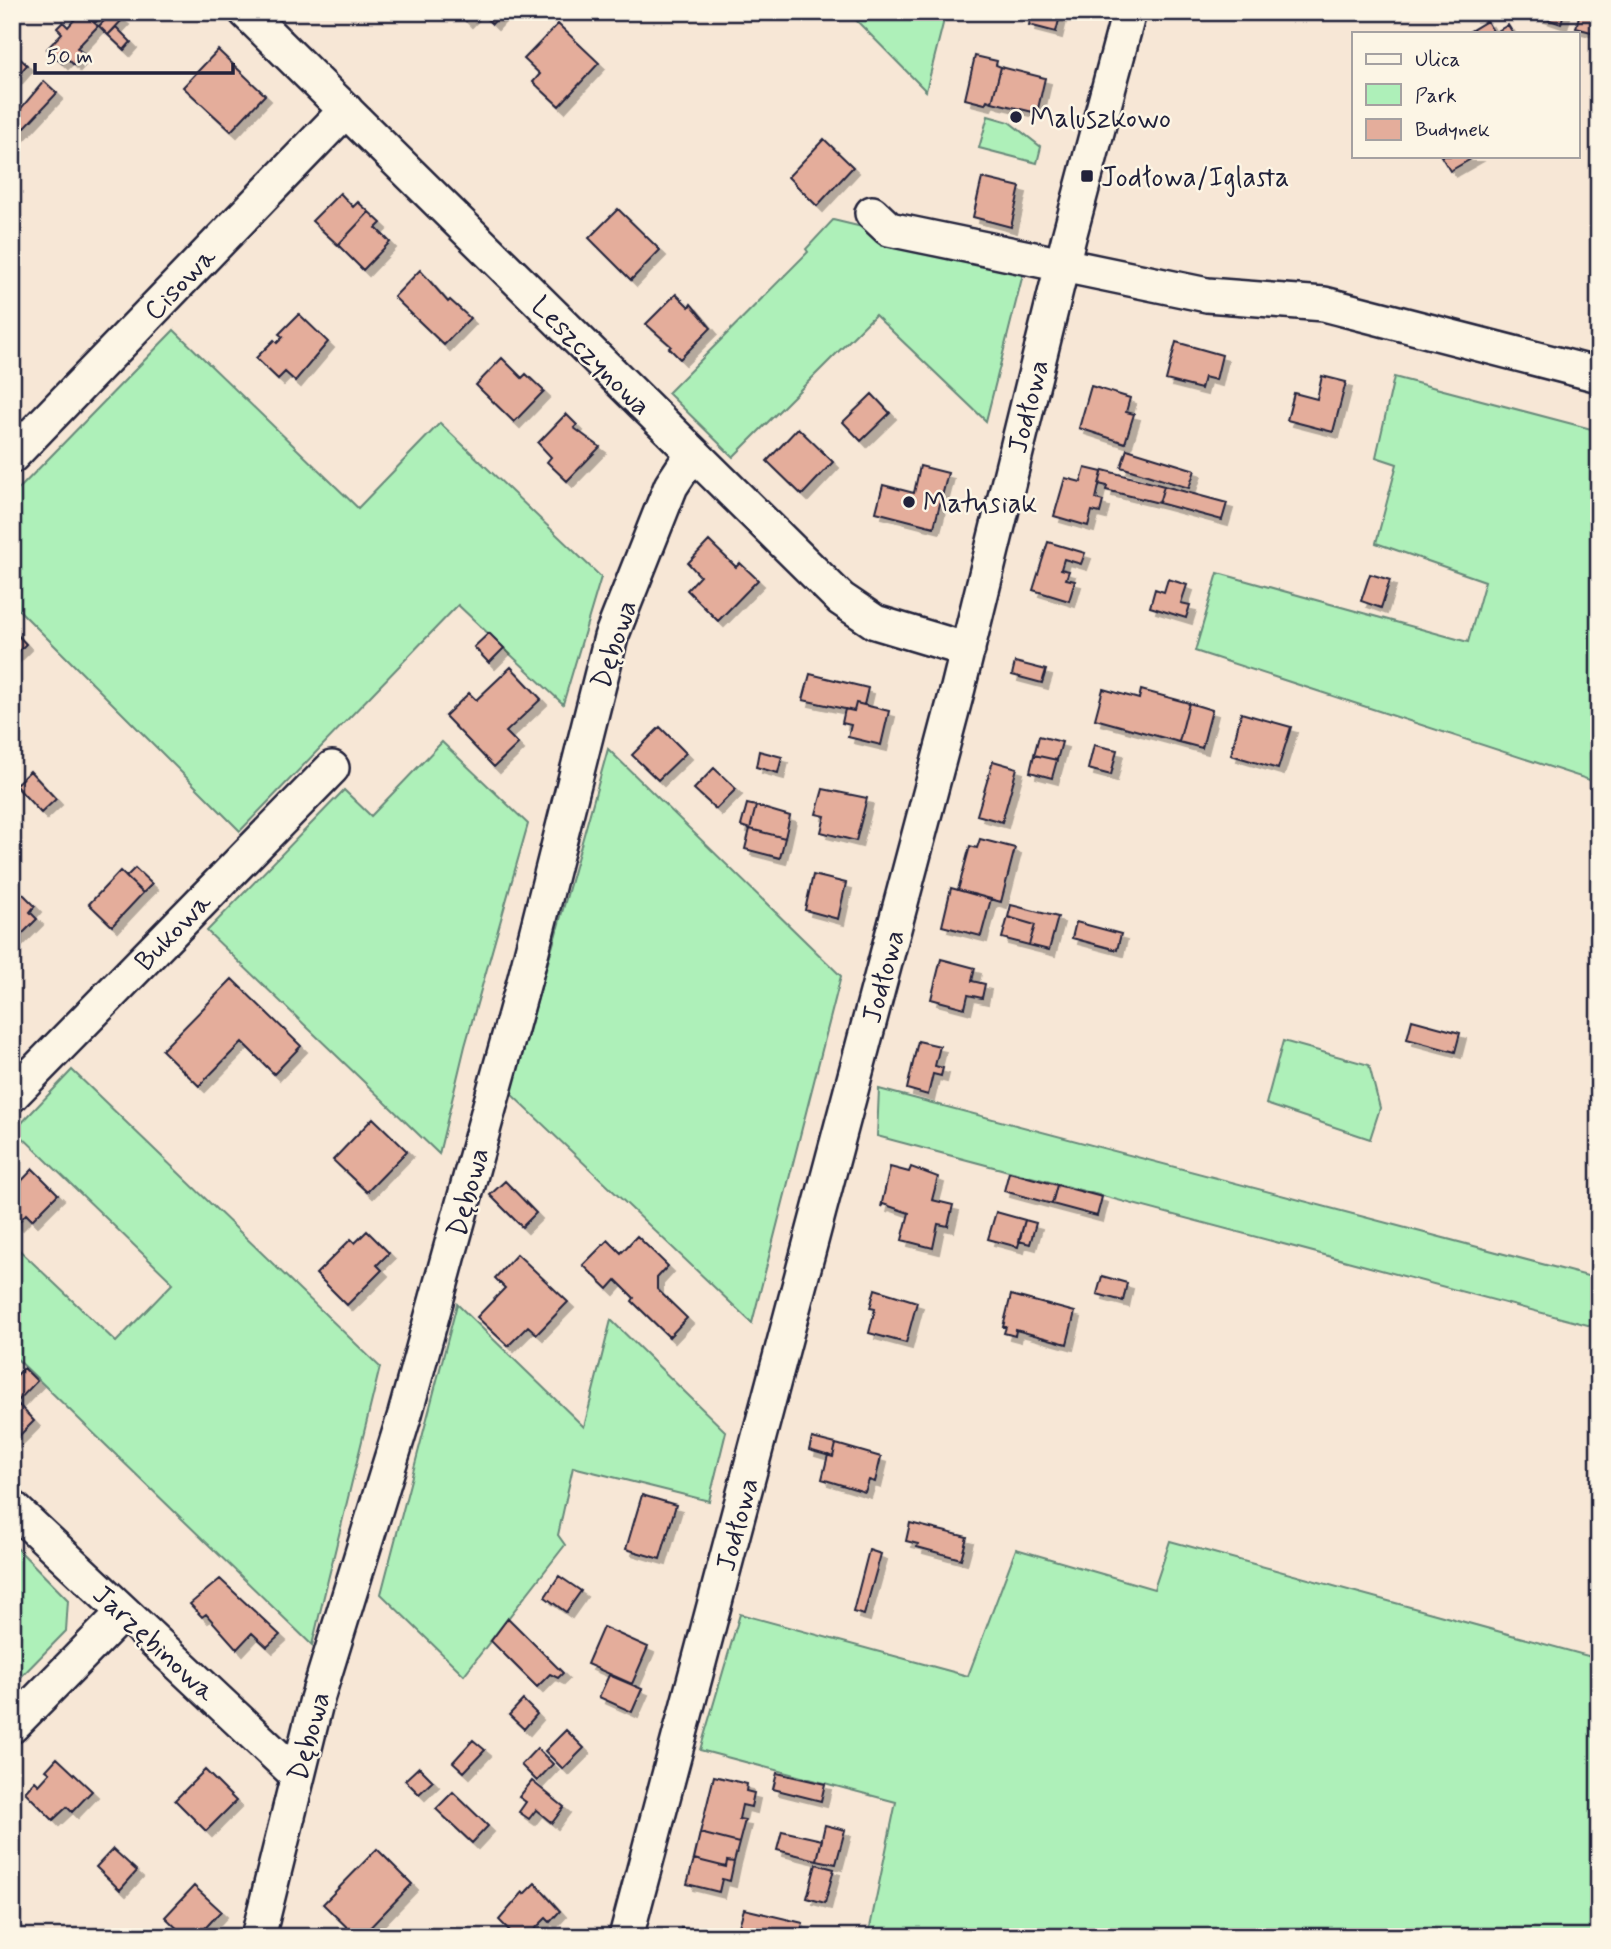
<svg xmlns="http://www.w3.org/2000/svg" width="1611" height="1949" font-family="Mynerve,sans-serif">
<defs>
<filter id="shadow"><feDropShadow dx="6" dy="6" stdDeviation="0" flood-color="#0004"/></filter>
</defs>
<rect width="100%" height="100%" fill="#f7e7d6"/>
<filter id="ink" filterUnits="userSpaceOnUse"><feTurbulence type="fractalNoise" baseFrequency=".0143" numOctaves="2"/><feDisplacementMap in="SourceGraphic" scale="14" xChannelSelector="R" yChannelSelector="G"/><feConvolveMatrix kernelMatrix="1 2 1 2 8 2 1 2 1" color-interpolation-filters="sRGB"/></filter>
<g filter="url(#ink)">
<path fill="#aef0b9" stroke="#68897a" stroke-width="2" d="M 848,12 L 946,12 L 926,91 Z
M 988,116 L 1009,122 L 1041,147 L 1037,163 L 979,148 Z
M 833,220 L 1025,266 L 986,421 L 875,315 L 733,457 L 668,393 L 808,252 L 806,249 Z
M 174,330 L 358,508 L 440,423 L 601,577 L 563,704 L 458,605 L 240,831 L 12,603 L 12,496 Z
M 1394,377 L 1599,431 L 1599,790 L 1590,780 L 1195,651 L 1218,573 L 1468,642 L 1485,581 L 1376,543 L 1397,464 L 1376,457 Z
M 442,742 L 528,824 L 465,1046 L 439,1154 L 207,931 L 344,790 L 371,816 Z
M 608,749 L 841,976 L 752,1323 L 511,1094 Z
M 1283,1041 L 1369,1065 L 1380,1108 L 1370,1139 L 1266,1104 Z
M 72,1070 L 380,1367 L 312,1645 L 12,1354 L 12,1243 L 116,1342 L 173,1283 L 15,1130 Z
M 879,1089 L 1599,1279 L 1599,1328 L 877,1136 Z
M 457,1304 L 584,1427 L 611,1320 L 726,1432 L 709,1501 L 573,1467 L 558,1535 L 565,1545 L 464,1675 L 381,1594 Z
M 1170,1541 L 1599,1659 L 1599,1937 L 868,1937 L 896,1802 L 700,1750 L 740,1614 L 968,1676 L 1016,1549 L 1154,1589 Z
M 12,1543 L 68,1600 L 66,1631 L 12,1686 Z"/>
<path fill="#e4ad9b" stroke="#22223b" stroke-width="2" filter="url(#shadow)" d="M 81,12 L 98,26 L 77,48 L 84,54 L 74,65 L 67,58 L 62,63 L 47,49 L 62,33 L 57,28 L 63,22 L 68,27 Z
M 84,12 L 105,12 L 95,23 Z
M 113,12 L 123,19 L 108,35 L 99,26 Z
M 457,12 L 475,12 L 466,21 Z
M 480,12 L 503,12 L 492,24 Z
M 1032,12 L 1061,12 L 1056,32 L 1029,25 Z
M 1527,12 L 1564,12 L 1561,24 Z
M 1580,12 L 1599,12 L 1595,33 L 1576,28 Z
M 1487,21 L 1494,33 L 1508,25 L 1513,33 L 1467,33 Z
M 558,24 L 599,63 L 559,106 L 533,82 L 540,74 L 524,59 Z
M 116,27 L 131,42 L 124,50 L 108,35 Z
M 218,50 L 265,95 L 231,131 L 183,87 Z
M 12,51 L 27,65 L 14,80 L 12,78 Z
M 975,56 L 997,61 L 996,65 L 1001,67 L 992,102 L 987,100 L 985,104 L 965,99 Z
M 1001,67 L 1045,78 L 1037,113 L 992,102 Z
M 44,81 L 57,93 L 12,141 L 12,119 Z
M 824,139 L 853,167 L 817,206 L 788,177 Z
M 1441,156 L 1476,156 L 1450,171 Z
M 982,178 L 1020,187 L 1011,227 L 973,217 Z
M 340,193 L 353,207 L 358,202 L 369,212 L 338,245 L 312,221 Z
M 618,209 L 660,250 L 631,280 L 589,238 Z
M 369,212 L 381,223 L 376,228 L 390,242 L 363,270 L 338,245 Z
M 420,270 L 448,302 L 450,300 L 470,318 L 444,345 L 394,297 Z
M 676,294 L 689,307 L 691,304 L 711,328 L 680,359 L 669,348 L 671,346 L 646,324 Z
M 299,314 L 328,342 L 295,381 L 285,372 L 278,379 L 256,358 L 274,340 L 277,343 L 283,337 L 279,334 Z
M 1176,342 L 1222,355 L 1216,380 L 1204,377 L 1201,389 L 1166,380 Z
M 502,358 L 522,378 L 526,374 L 544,391 L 514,422 L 476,385 Z
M 1322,376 L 1346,382 L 1333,432 L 1287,420 L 1294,393 L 1317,399 Z
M 1091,386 L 1130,398 L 1126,412 L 1134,414 L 1125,443 L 1079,428 Z
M 872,394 L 890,413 L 861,441 L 843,422 Z
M 566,414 L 577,425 L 574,428 L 600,447 L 567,481 L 547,462 L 551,457 L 538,443 Z
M 798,428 L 833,462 L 802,495 L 767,461 Z
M 1127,449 L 1195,470 L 1189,488 L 1121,467 Z
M 920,466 L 948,473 L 934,527 L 876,512 L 883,485 L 914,493 Z
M 1085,468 L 1102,472 L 1096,499 L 1103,501 L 1100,513 L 1092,511 L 1088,526 L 1054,516 L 1065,478 L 1081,482 Z
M 1103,470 L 1164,486 L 1159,503 L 1106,490 L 1107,486 L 1099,484 Z
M 1164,486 L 1227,503 L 1222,520 L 1159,503 Z
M 709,541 L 736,567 L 740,563 L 758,580 L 718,621 L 687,590 L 700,576 L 688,563 Z
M 1048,542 L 1085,553 L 1081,564 L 1064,559 L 1061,569 L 1069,571 L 1066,579 L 1075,581 L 1069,601 L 1033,590 Z
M 1370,574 L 1390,580 L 1381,608 L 1361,601 Z
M 1168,579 L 1187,585 L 1181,603 L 1190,605 L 1186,618 L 1150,607 L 1155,589 L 1164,592 Z
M 12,629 L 26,644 L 12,658 Z
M 489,633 L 504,648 L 489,663 L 474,647 Z
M 1015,662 L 1046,670 L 1042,683 L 1012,675 Z
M 511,667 L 541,699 L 506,732 L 518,744 L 494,767 L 445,716 L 469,693 L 476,700 Z
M 810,674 L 868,688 L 864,705 L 856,703 L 854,711 L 803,700 Z
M 1103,689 L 1139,699 L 1141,690 L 1189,703 L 1179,742 L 1095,719 Z
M 856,703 L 889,711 L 881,745 L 848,737 L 851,725 L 842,723 L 845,709 L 854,711 Z
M 1189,703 L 1212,710 L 1202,748 L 1179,742 Z
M 1241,713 L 1291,727 L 1278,769 L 1231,755 Z
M 660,727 L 686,753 L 658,780 L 632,755 Z
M 1039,736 L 1062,742 L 1057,760 L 1034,755 Z
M 1094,745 L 1117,750 L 1111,775 L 1088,769 Z
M 759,751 L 782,757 L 778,773 L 756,767 Z
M 1034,755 L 1057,760 L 1052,778 L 1030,772 Z
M 993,761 L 1017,768 L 1002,822 L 977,815 Z
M 714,768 L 736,789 L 716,809 L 694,789 Z
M 30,771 L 56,799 L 41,813 L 15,785 Z
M 823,789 L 867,798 L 856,841 L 821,832 L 825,816 L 816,814 Z
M 747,804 L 756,806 L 750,829 L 741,826 Z
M 756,806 L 790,816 L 785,838 L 750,829 Z
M 750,829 L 785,838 L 780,858 L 745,849 Z
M 980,839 L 1015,848 L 1001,902 L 958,890 L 970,846 L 977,848 Z
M 135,868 L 152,884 L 143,893 L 126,877 Z
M 120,871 L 143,893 L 112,926 L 89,904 Z
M 813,875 L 846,883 L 838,919 L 805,910 Z
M 951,888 L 991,899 L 981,936 L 942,926 Z
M 18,889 L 35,906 L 30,912 L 37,919 L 12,944 L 12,895 Z
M 1011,905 L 1058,917 L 1049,950 L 1029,945 L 1035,925 L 1008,917 Z
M 1008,917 L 1035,925 L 1029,945 L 1002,938 Z
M 1076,922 L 1121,934 L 1117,950 L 1072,938 Z
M 941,959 L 975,968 L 972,981 L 985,984 L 982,998 L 968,995 L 965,1008 L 931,999 Z
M 232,979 L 301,1046 L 274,1074 L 242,1042 L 199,1086 L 162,1050 Z
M 1412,1020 L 1460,1033 L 1455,1052 L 1407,1039 Z
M 918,1041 L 940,1046 L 935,1066 L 943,1068 L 941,1076 L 933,1074 L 928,1095 L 907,1089 Z
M 373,1118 L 407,1151 L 367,1192 L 333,1160 Z
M 890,1167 L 909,1172 L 911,1167 L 938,1177 L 932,1200 L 953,1205 L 948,1226 L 938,1224 L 933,1248 L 902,1240 L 909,1213 L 883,1204 L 881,1207 Z
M 33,1169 L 58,1194 L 32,1220 L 26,1214 L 17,1224 L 12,1220 L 12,1191 Z
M 1009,1172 L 1057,1185 L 1052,1204 L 1004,1191 Z
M 505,1181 L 536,1213 L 522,1227 L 490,1195 Z
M 1057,1185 L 1102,1197 L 1097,1216 L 1052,1204 Z
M 996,1212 L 1025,1220 L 1018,1247 L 988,1239 Z
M 1025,1220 L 1036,1223 L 1030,1244 L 1019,1241 Z
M 367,1231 L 389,1253 L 377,1265 L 382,1270 L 347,1305 L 316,1274 L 351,1239 L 355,1243 Z
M 637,1236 L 668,1266 L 657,1278 L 657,1289 L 687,1318 L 669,1337 L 632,1301 L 634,1298 L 616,1280 L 608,1289 L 583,1265 L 608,1240 L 621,1253 Z
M 517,1254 L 568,1302 L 537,1334 L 528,1326 L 508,1346 L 477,1317 L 505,1288 L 495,1278 Z
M 1102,1276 L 1127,1283 L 1123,1301 L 1097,1294 Z
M 875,1289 L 917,1302 L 906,1343 L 869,1333 L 875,1309 L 870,1308 Z
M 1011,1295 L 1075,1312 L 1067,1344 L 1016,1330 L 1015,1336 L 1004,1333 L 1006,1327 L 1003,1327 Z
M 24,1368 L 37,1381 L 17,1402 L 12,1398 L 12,1380 Z
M 19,1405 L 34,1421 L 12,1443 L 12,1412 Z
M 812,1438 L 836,1444 L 833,1457 L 809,1450 Z
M 836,1444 L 881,1457 L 875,1482 L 869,1480 L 865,1492 L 822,1479 L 828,1455 L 833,1457 Z
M 642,1495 L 676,1505 L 660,1559 L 626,1549 Z
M 910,1523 L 967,1537 L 961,1559 L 917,1547 L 918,1544 L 906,1541 Z
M 869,1550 L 881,1554 L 864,1615 L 853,1612 Z
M 559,1576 L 581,1591 L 566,1612 L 545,1597 Z
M 220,1579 L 280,1635 L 267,1647 L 252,1633 L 237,1649 L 206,1614 L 202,1617 L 190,1604 Z
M 508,1618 L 563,1673 L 558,1678 L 550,1674 L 537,1687 L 491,1641 Z
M 603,1627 L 648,1647 L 632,1684 L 587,1664 Z
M 609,1675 L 642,1689 L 632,1712 L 599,1697 Z
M 523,1700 L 537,1714 L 524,1729 L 509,1715 Z
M 566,1730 L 584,1748 L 563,1769 L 545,1751 Z
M 473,1740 L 485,1750 L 464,1772 L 453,1762 Z
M 537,1748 L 553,1764 L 537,1781 L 521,1765 Z
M 57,1758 L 92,1791 L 72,1812 L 67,1807 L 53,1820 L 25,1792 L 35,1781 L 39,1785 L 50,1773 L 46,1770 Z
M 419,1767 L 433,1781 L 419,1794 L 405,1780 Z
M 205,1770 L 236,1801 L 206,1831 L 175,1800 Z
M 777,1773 L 825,1784 L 821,1801 L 773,1789 Z
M 714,1776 L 747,1784 L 746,1791 L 754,1793 L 751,1807 L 742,1805 L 739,1819 L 745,1820 L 739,1843 L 700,1833 Z
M 532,1781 L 564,1807 L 552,1823 L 536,1810 L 529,1819 L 519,1812 L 526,1802 L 519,1797 Z
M 453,1792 L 488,1826 L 472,1843 L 436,1809 Z
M 825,1825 L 845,1830 L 836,1864 L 817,1860 Z
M 782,1831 L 822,1840 L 817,1860 L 777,1850 Z
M 700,1833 L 739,1843 L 734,1862 L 727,1861 L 726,1867 L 694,1859 Z
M 113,1849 L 137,1871 L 120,1890 L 96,1867 Z
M 377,1849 L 412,1884 L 361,1937 L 357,1937 L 323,1904 Z
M 694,1859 L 726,1867 L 727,1861 L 734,1862 L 730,1881 L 722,1879 L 719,1892 L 687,1884 Z
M 816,1864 L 834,1869 L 825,1903 L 807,1898 Z
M 535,1883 L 560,1911 L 550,1922 L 546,1918 L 527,1937 L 516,1937 L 499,1920 L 523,1892 L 524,1894 Z
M 194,1886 L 221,1911 L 197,1937 L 186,1937 L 165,1917 Z
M 744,1909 L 803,1923 L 800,1937 L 776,1937 L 739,1926 Z
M 681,1928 L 712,1937 L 679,1937 Z"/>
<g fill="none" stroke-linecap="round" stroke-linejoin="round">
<g stroke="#22223b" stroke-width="38">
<path id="minor" d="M 246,12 L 841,599 L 875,622 L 968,650
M 872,213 L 889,229 L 1207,295 L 1324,304 L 1599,375
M 12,456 L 346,110
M 12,1095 L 332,768
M 12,1507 L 298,1776
M 12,1726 L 123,1613
M 258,1937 L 317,1699 L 405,1414 L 525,978 L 611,637 L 671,486 L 692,454
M 626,1937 L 958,688 L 1069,237 L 1129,12"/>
</g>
<use href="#minor" stroke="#fcf5e5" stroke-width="33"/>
</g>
</g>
<g fill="#22223b" stroke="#fcf5e5" stroke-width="2.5">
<circle cx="1016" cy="117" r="7"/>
<rect x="1080" y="169" width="14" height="14" rx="3.5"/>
<circle cx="909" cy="502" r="7"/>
</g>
<g text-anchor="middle" stroke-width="5" stroke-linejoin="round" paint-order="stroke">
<g font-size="28" fill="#22223b" stroke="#fcf5e5" text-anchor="start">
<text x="1030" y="127">Maluszkowo</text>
<text x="1101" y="186">Jodłowa/Iglasta</text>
<text x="923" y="512">Matusiak</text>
</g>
<g font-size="28" fill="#22223b" stroke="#fcf5e5">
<text transform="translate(179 283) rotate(-46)" y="10">Cisowa</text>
<text transform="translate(592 355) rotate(45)" y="10">Leszczynowa</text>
<text transform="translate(1027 406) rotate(-76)" y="10">Jodłowa</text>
<text transform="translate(613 644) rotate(-72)" y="10">Dębowa</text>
<text transform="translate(172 931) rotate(-46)" y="10">Bukowa</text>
<text transform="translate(882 976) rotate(-75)" y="10">Jodłowa</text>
<text transform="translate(467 1192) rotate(-75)" y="10">Dębowa</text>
<text transform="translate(736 1524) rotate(-75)" y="10">Jodłowa</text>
<text transform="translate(155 1642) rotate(43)" y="10">Jarzębinowa</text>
<text transform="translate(308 1736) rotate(-75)" y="10">Dębowa</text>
</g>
</g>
<rect width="1611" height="1949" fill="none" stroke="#fcf5e5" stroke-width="42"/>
<rect x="21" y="21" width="1569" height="1907" fill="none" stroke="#22223b" stroke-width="2.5" filter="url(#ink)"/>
<rect x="1352" y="32" width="228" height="126" fill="#fcf5e5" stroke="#a5a1a1" stroke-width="2"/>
<rect x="1366" y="54" width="35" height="10" fill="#fcf5e5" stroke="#a5a1a1" stroke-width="2"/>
<text x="1415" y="66" font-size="21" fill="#22223b">Ulica</text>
<rect x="1366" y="84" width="35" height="21" fill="#aef0b9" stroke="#a5a1a1" stroke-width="2"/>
<text x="1415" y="102" font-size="21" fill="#22223b">Park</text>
<rect x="1366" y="119" width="35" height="21" fill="#e4ad9b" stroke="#a5a1a1" stroke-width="2"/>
<text x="1415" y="136" font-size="21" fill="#22223b">Budynek</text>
<path d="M35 63v10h198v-10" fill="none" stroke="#22223b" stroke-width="3.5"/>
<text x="46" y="63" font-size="21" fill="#22223b" stroke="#fcf5e5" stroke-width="5" paint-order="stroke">50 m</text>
</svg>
